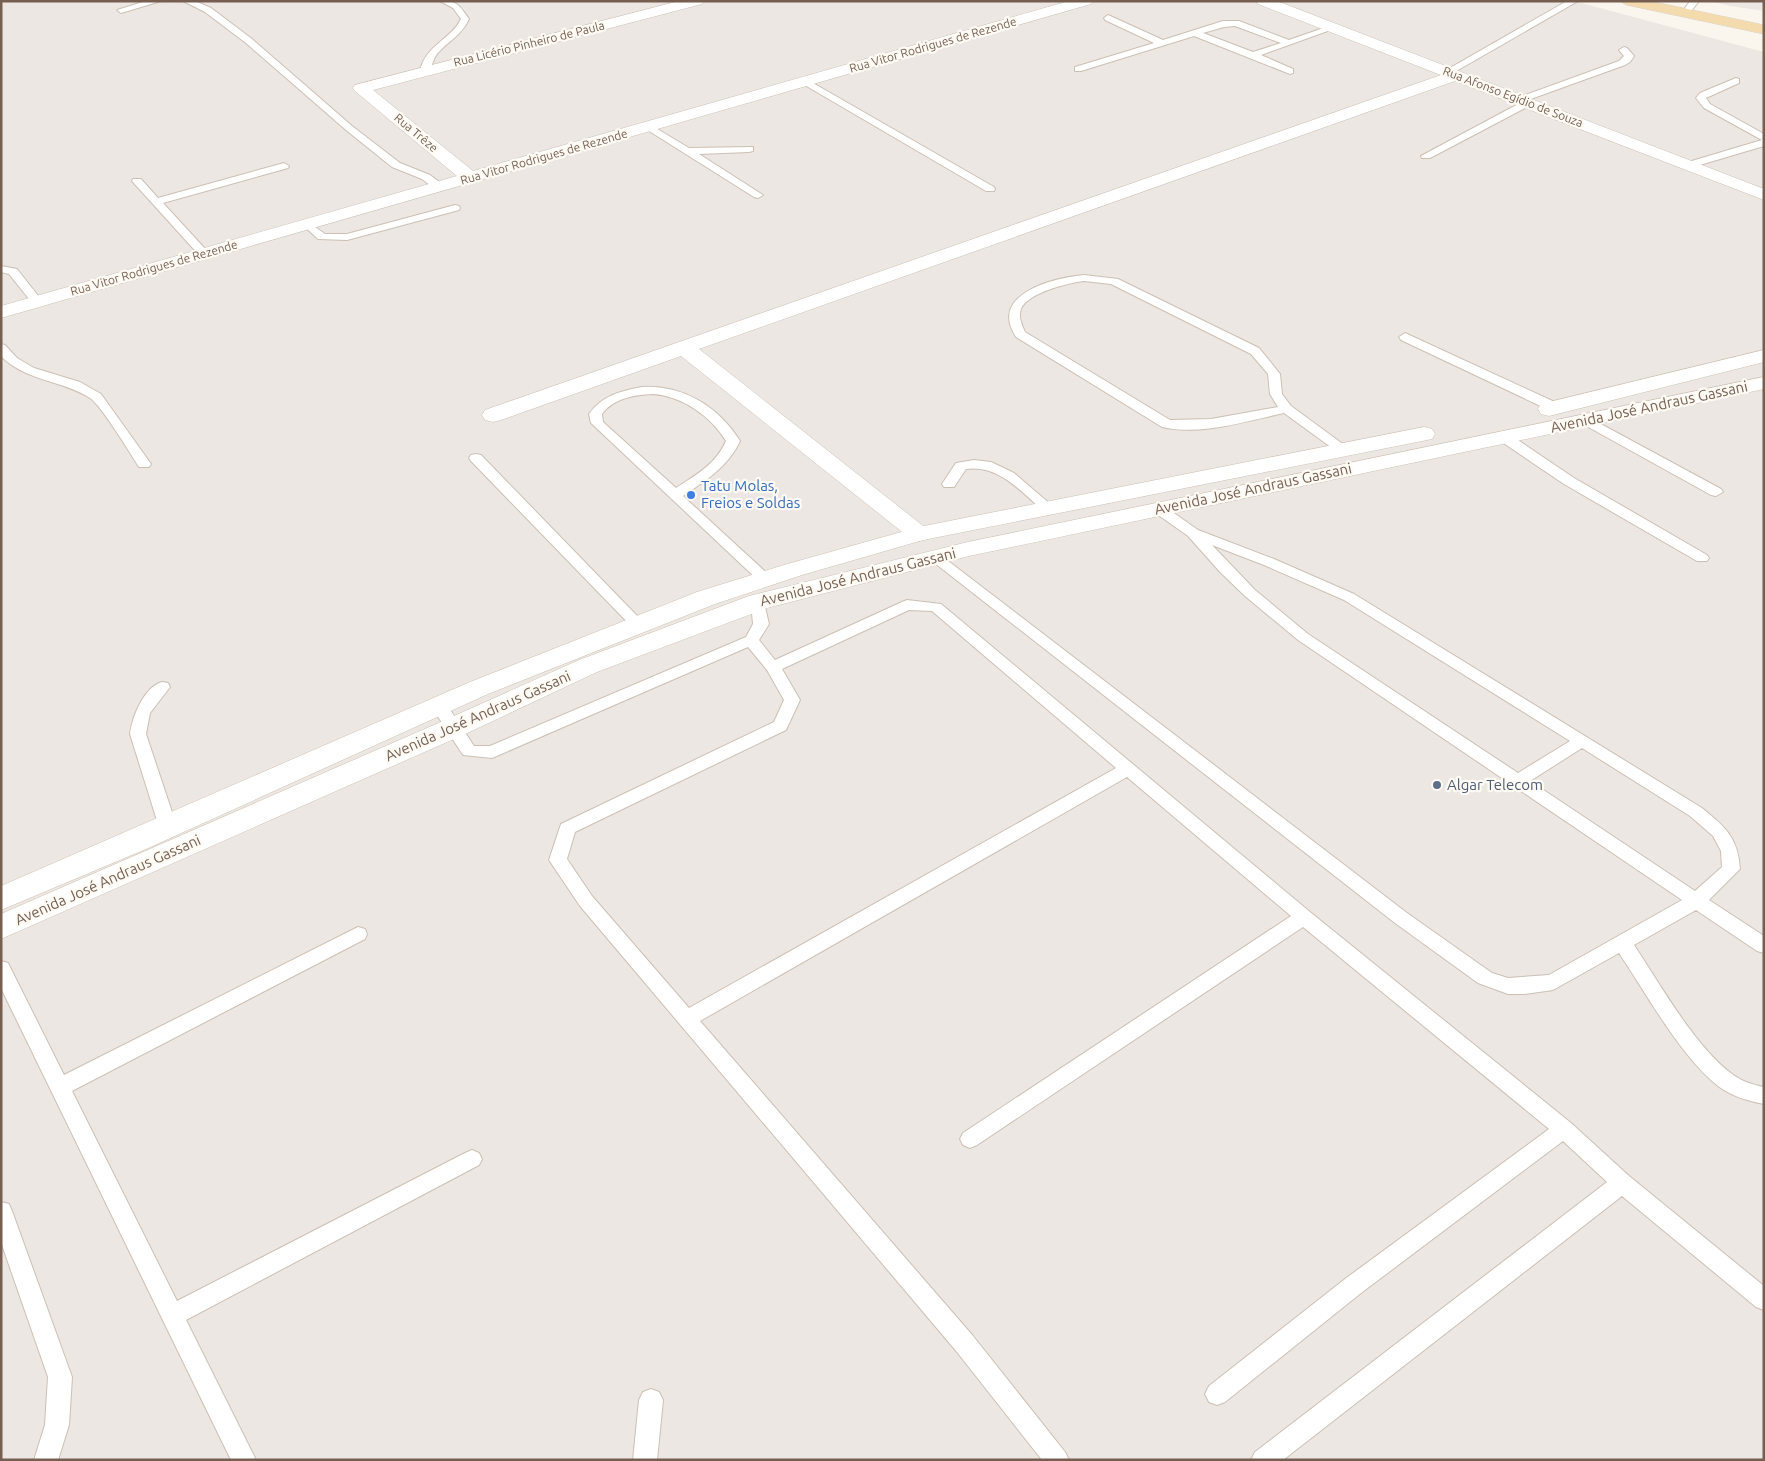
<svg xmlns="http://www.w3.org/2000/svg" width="1765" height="1461" font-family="Ubuntu,sans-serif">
<rect width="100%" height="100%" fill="#fbf6ed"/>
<path fill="#ece7e2" d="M 1,1 L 1574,1 L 1764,52 L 1764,1460 L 1,1460 Z
M 1711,1 L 1764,1 L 1764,11 L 1730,6 Z"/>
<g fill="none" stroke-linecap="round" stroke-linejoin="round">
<g stroke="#cdbfb3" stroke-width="2">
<path id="lane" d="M 146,1 L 161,1 L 121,13 L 117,10 Z
M 183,1 L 195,1 L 211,8 L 252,39 L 352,126 L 400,163 L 430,175 L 443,185 L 444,187 L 443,189 L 435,189 L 422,179 L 392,167 L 346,130 L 246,43 L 205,12 Z
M 440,1 C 458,1 459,5 469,19 C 462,35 448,41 437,54 C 432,60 432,71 425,74 L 420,71 C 426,44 450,41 461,19 L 453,8 Z
M 1567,1 L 1578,1 L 1451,74 L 1445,74 L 1443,72 Z
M 1690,1 L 1699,1 L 1692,10 L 1686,10 L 1685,8 Z
M 1108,15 L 1163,40 L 1223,21 L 1239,21 L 1289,40 L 1332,25 L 1336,28 L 1261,55 L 1293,69 L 1293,73 L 1290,74 L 1194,36 L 1081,71 L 1075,71 L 1075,67 L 1154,43 L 1105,20 L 1104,18 ZM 1235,26 L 1281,43 L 1253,52 L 1203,33 L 1224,27 Z
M 1624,47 L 1627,48 L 1634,56 L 1630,62 L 1625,65 L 1528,100 L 1533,103 L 1531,105 L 1430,158 L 1422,158 L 1421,156 L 1522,102 L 1517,102 L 1517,98 L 1619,61 L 1624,56 L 1619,50 Z
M 1736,78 L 1739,79 L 1739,83 L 1706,98 L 1710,104 L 1764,134 L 1764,146 L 1693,167 L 1685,167 L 1684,165 L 1685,163 L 1762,140 L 1704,108 L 1696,98 L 1700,93 Z
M 806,79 L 994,187 L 995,189 L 994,191 L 986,191 L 803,84 L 803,80 Z
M 649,124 L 689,148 L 753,147 L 753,151 L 749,152 L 699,154 L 763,195 L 758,198 L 754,197 L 646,129 L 646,125 Z
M 284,163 L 289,166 L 288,168 L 163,203 L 208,252 L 210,254 L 208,256 L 200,256 L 132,181 L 133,179 L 141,179 L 158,198 Z
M 455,205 L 459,206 L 460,208 L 459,210 L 347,240 L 318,239 L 303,225 L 308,222 L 325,234 L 347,234 Z
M 1,266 L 17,269 L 43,302 L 41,304 L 33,304 L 9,274 L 1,272 Z
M 1084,275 L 1118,279 L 1259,348 L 1280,374 L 1282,394 L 1291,406 L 1351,450 L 1344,454 L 1339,453 L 1284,413 C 1246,421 1201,436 1162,427 L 1016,337 C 988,294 1053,278 1084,275 ZM 1084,281 L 1111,284 L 1251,354 L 1268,374 L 1270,394 L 1278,407 L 1211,419 L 1170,420 L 1025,332 C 1022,325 1018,317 1021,309 C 1027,293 1068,283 1084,281 Z
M 1405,333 L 1559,404 L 1560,407 L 1559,410 L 1549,410 L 1401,340 L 1399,337 Z
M 1,344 L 5,345 L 17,358 L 34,368 L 80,382 L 101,394 L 151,464 L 149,467 L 139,467 C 130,453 101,405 90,398 C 62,380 25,381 1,356 Z
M 642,387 C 683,385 718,406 740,441 C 728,467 706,480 683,496 L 770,576 L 772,579 L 770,582 L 760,582 L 591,423 L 589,414 C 602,396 620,391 642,387 ZM 653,394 C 682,396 711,416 726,441 C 716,464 696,475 676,488 L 603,422 L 602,414 C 614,398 634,395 653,394 Z
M 1586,416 L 1721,489 L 1723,492 L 1716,496 L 1711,495 L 1581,423 L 1580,420 L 1581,417 Z
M 1504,433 L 1509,434 L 1574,478 L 1707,555 L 1709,558 L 1707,561 L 1697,561 L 1564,484 L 1499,440 L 1497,437 L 1499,434 Z
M 476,454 L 481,455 L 643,622 L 646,625 L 643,628 L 633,628 L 471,461 L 469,458 L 471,455 Z
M 974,460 L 991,462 L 1014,473 L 1056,509 L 1049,513 L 1044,512 C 1022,492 998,464 966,469 L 954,487 L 944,487 L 942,484 L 956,463 Z
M 1159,505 L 1164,506 L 1198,530 L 1274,559 L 1354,594 L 1702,808 C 1725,827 1738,837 1740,869 L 1709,900 L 1764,936 L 1764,953 L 1757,951 L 1696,910 L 1634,945 C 1660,984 1695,1047 1732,1074 C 1741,1081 1753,1085 1764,1087 L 1764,1104 C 1748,1101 1731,1096 1718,1086 C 1681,1057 1646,993 1619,953 L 1553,990 L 1525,994 L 1508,994 L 1478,983 L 1395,923 L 927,557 L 929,554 L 939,554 L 1407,913 L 1492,973 L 1508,978 L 1549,975 L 1682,900 L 1298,640 L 1245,596 L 1221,573 L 1188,536 L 1154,512 L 1152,509 ZM 1212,545 L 1264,565 L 1344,600 L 1570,741 L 1518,773 L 1308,634 L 1255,590 ZM 1582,748 L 1690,816 L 1713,836 L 1721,851 L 1722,867 L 1695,891 L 1530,781 Z
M 758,597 L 763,599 L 769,624 L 759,640 L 775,660 L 902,602 L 907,600 L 941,604 L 1310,912 L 1571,1123 L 1629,1176 L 1764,1286 L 1764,1310 L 1756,1307 L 1622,1196 L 1283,1460 L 1251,1460 L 1255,1452 L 1607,1182 L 1563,1141 L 1361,1293 L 1225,1402 L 1217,1405 L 1209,1402 L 1205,1394 L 1209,1386 L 1345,1279 L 1549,1129 L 1303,927 L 977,1145 L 970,1148 L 963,1145 L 960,1139 L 963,1133 L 1291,916 L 1127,777 L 700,1021 L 973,1336 L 1065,1452 L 1069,1460 L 1042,1460 L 957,1352 L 580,906 L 549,860 L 561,824 L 774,722 L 784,700 L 767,670 L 748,647 L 492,758 L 463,755 L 431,706 L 433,702 L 439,701 L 445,702 L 474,746 L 490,746 L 746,637 L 753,624 L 751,602 L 753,599 ZM 909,610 L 932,611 L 1116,768 L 689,1008 L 592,896 L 567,859 L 575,832 L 786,730 L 800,700 L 782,669 Z
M 162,682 L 168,683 L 170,687 L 150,713 L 146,734 L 177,827 L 174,831 L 168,833 L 162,831 L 159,827 L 130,734 C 132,717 144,687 162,682 Z
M 358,927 L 365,929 L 367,934 L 365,939 L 72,1091 L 177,1301 L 465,1153 L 472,1150 L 479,1153 L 482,1159 L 479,1165 L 186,1320 L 256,1460 L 231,1460 L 1,988 L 1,961 L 8,963 L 64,1075 Z
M 1,1202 L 9,1204 L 12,1211 L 72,1377 L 69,1425 L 58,1460 L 34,1460 L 45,1425 L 48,1377 L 1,1242 Z
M 651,1389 L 659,1392 L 663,1400 L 657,1460 L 633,1460 L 639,1400 L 643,1392 Z"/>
</g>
<g stroke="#cdbfb3" stroke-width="1">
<path id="street" d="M 679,1 L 704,1 L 702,4 L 373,90 L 473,171 L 1069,1 L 1093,1 L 1091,4 L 1,318 L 1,306 L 457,176 L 355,91 L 353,88 L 355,85 Z
M 1256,1 L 1277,1 L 1764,189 L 1764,200 L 1455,81 L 699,349 L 927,529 L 931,534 L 927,539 L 919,541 L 911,539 L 681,356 L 501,420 L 493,422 L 485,420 L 482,415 L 485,410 L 1441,75 L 1258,4 Z"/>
</g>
<g stroke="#d0c0b1" stroke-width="1">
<path id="secondary" d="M 1764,350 L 1764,362 L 1549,416 L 1541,414 L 1538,409 L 1541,404 Z
M 1764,377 L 1764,389 L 969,556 L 767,608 L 597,672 L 463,735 L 1,939 L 1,914 L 443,721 L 579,660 L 749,596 L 968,542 Z
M 1424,427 L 1432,429 L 1435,434 L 1432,439 L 923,540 L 802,575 L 715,604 L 488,694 L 146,849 L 1,910 L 1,886 L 470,682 L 697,592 L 784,565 L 919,527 Z"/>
</g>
<g stroke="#d9d2ce" stroke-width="1">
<path id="primary" d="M 1620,1 L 1649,1 L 1764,25 L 1764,34 L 1627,5 Z"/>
</g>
<use href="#lane" fill="#fff" fill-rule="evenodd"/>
<use href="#street" fill="#fff" fill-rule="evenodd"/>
<use href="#secondary" fill="#fff" fill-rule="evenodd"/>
<use href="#primary" fill="#f3dbad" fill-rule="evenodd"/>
</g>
<circle fill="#3f7fe0" stroke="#fefaf4" stroke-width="2" cx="691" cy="495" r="5"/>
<circle fill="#5c6f8a" stroke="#fefaf4" stroke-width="2" cx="1437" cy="785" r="5"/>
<g text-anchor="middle" stroke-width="4.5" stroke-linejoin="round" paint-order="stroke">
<g font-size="12" fill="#765f51" stroke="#fefaf4">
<text transform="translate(529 44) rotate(-14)" y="4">Rua Licério Pinheiro de Paula</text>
<text transform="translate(933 45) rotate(-16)" y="4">Rua Vitor Rodrigues de Rezende</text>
<text transform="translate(1513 97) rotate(21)" y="4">Rua Afonso Egídio de Souza</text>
<text transform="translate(416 133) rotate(40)" y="4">Rua Trêze</text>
<text transform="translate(544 157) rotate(-16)" y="4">Rua Vitor Rodrigues de Rezende</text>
<text transform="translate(154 268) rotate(-16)" y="4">Rua Vitor Rodrigues de Rezende</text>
</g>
<g font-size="15" fill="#765f51" stroke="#fefaf4">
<text transform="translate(1649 407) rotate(-12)" y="5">Avenida José Andraus Gassani</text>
<text transform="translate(1253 489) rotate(-12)" y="5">Avenida José Andraus Gassani</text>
<text transform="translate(858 577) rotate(-14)" y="5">Avenida José Andraus Gassani</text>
<text transform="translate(478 716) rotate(-24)" y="5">Avenida José Andraus Gassani</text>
<text transform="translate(108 880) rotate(-24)" y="5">Avenida José Andraus Gassani</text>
</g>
<g font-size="15" fill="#366cbe" stroke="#fefaf4" text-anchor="start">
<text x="701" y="491">Tatu Molas,<tspan x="701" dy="17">Freios e Soldas</tspan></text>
</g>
<g font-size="15" fill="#4e5e75" stroke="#fefaf4" text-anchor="start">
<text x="1447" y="790">Algar Telecom</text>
</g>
</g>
<rect width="1765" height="1461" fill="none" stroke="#765f51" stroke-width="5"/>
</svg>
